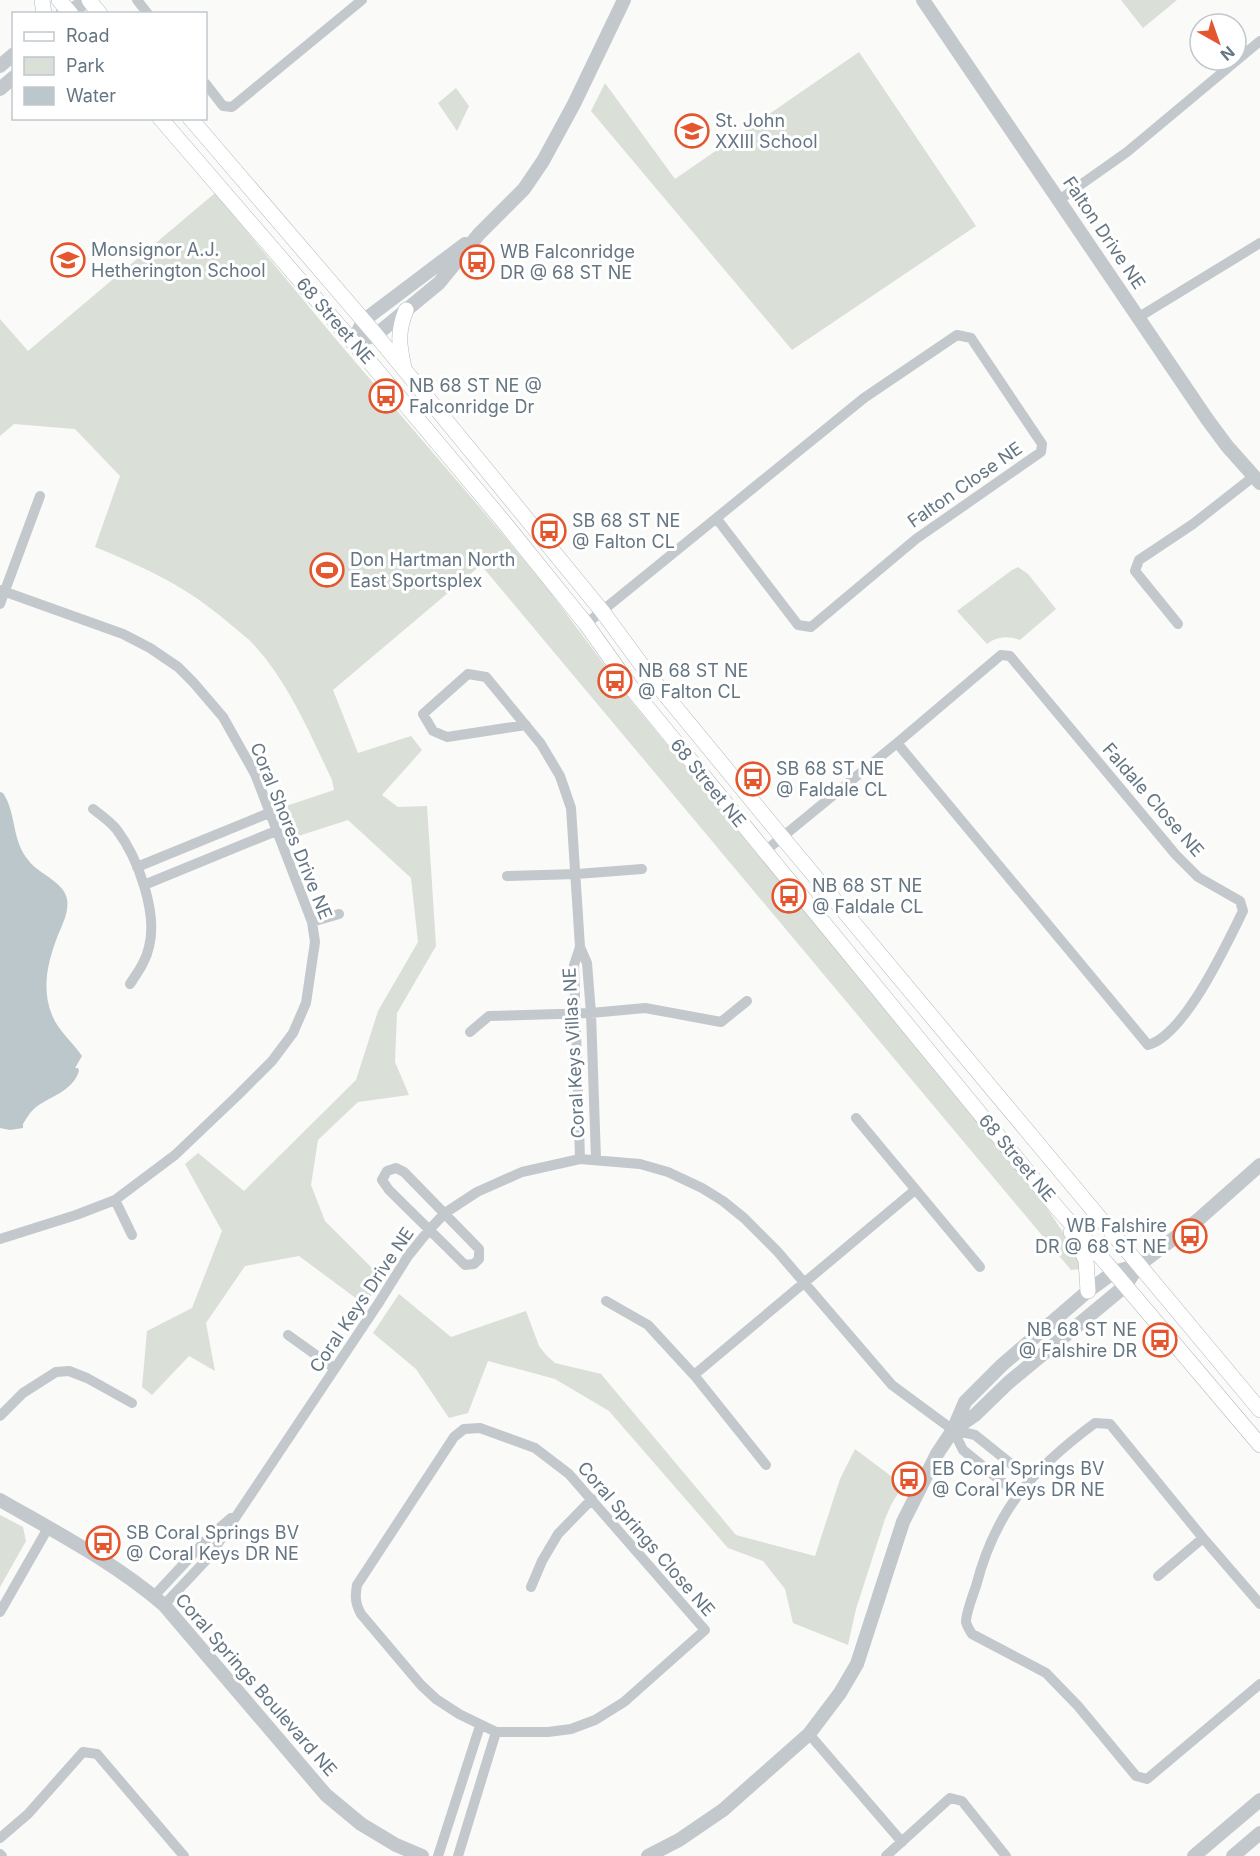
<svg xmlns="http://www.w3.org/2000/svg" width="1260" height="1856" font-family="Inter,sans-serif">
<rect width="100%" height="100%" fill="#fafaf8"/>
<path fill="#dadfd7" d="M 1121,0 L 1177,0 L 1143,28 Z
M 859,52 L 976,226 L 792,350 L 591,111 L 605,83 L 675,179 Z
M 456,88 L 469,106 L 457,131 L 438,103 Z
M 215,193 L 334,337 L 505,537 L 548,589 L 632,702 L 1038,1195 L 1075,1250 L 1082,1269 L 1071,1270 L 481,565 L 333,690 L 358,753 L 411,736 L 422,750 L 382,795 L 398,807 L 427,806 L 436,946 L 397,1013 L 395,1062 L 409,1095 L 358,1102 L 318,1140 L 311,1185 L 325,1221 L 382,1278 L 365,1305 L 299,1256 L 245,1266 L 206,1323 L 215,1371 L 189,1356 L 152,1395 L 142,1387 L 147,1331 L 192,1308 L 222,1231 L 185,1164 L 198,1153 L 244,1191 L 356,1080 L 378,1011 L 418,942 L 411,878 L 348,820 L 289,839 L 277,809 L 334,790 L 332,780 C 310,734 289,683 254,645 C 247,637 238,631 230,624 C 186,586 148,569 95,547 L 120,476 L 75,429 L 14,424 L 0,436 L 0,319 L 28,351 Z
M 1018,567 L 1028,574 L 1056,609 L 1020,640 C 1008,636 998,636 987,644 L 957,611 L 1012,570 Z
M 399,1294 L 451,1337 L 526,1311 L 539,1346 L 546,1355 L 555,1363 L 601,1374 L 736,1535 L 815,1556 L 840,1479 L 855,1449 L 903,1485 L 891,1505 L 885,1519 L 856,1609 L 848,1645 L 793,1623 L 785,1589 L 763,1561 L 728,1548 L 609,1411 L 555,1379 L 488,1361 L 468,1413 L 449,1418 L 416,1369 L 373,1333 Z
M 0,1515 L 23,1527 L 26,1541 L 0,1587 Z"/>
<path fill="#bbc7cb" d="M 0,792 L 3,793 C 17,814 11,840 29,861 C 39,874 64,882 67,899 C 69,912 63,923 58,935 C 48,961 41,988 52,1015 C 58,1031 73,1042 82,1056 L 75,1068 L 78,1068 L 79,1071 C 72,1092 50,1096 35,1108 C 30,1112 26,1119 23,1124 L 23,1128 L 10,1130 L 0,1128 Z"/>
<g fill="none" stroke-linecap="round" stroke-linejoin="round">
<g stroke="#b3babf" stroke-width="16">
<path id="secondary" d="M 42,0 L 44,14
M 59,0 L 71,14
M 89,0 L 100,14
M 160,118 L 353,342 L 503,521 L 586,624 L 633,690 L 1058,1209 L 1107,1264 L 1260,1445
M 190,118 L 376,335 L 602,611 L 649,675 L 782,837 L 1260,1410
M 404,368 C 399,344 397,333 406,310
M 1071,1232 L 1086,1260 L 1088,1291"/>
</g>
<path stroke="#c3c8cc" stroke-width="10" d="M 137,0 L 148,14
M 206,84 L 223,106 L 232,107 L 362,0
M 1059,200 L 1127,152 L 1260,41
M 1139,317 L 1260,243
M 0,590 L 123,634 L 150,648 L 178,667 L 193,682 L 223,717 L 255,774 L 312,922 L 315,942 L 306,1003 L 293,1033 L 272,1061 L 237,1096 L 175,1155 L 115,1200 L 76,1215 L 0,1239
M 0,604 L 40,496
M 586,624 L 864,398 L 957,335 L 971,338 L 1042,444 L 1041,452 L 916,539 L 811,627 L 798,625 L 717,519
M 1178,624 L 1135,571 L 1139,560 L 1193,524 L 1253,477
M 1001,655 L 1010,656 L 1176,855 L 1198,877 L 1240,901 L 1243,911 C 1226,945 1185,1035 1148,1045 L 897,743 Z
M 526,725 L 447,737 L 433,731 L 423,714 L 468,674 L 486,677 L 541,744 L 560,776 L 571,808 L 580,947 L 574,965 L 580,1159
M 93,809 C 101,815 111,822 117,830 C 138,858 158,913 149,947 C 146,961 138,972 130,984
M 764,852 L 897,743
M 137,867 L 269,813
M 507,876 L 577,874 L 642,869
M 144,885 L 276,831
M 312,922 L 339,914
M 580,947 L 587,963 L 591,1013 L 596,1159
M 470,1032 L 489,1016 L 591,1013 L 645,1008 L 721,1022 L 747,1001
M 856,1118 L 980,1267
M 396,1168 L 404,1172 L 479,1249 L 479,1259 L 474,1264 L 465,1265 L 389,1190 L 382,1180 L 387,1171 Z
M 115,1200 L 132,1235
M 606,1301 L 648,1325 L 694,1375 L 766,1465
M 288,1335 L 334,1368
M 694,1375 L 915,1190
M 0,1416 L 23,1393 L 56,1372 L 69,1371 L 87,1378 L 132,1403
M 480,1428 L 535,1448 L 569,1474 L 705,1630 L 624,1702 L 595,1720 L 571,1729 L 548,1732 L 496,1732 L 459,1714 L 436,1699 L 421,1685 L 361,1614 C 355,1603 355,1596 357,1585 L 454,1437 L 464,1429 Z
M 953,1430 L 963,1450 L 1017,1494
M 1158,1576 L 1203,1538
M 531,1587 L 542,1561 L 558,1534 L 592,1499
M 154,1596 L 209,1537 L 231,1518
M 1260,1604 L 1203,1538 L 1110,1424 L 1095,1423 C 1033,1469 996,1509 976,1586 C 973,1595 966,1613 966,1622 C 967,1626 970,1631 972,1634 L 1046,1673 L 1078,1706 L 1136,1776 L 1147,1779 L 1260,1684
M 164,1605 L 209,1557 L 378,1304 L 408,1256 L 429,1230 L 445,1213 L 477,1192 L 522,1172 L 580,1159 L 640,1164 L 668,1172 L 702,1188 L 723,1201 L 744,1218 L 777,1251 L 892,1385 L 953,1430 L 975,1435 L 1030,1479
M 0,1612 L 48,1528
M 809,1734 L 902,1842
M 0,1838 L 28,1814 L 83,1752 L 97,1754 L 184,1856
M 0,1854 L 2,1856
M 438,1856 L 480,1726
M 458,1856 L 496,1732
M 886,1856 L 950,1798 L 962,1801 L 1006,1856"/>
<path stroke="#c3c8cc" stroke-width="14" d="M 923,0 L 1207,419 L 1227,446 L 1260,483
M 62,14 L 89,1
M 0,66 L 14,54
M 0,89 L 14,77
M 353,342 L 376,335 L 439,283 L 479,234 L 524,189 L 543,161 L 574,104 L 624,0
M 353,342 L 363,321 L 465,244
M 953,1430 L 975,1415 L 1008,1383 L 1125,1286 L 1139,1265 L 1199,1219 L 1260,1165
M 0,1500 C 56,1532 115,1563 164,1605 L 326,1795 L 361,1824 L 396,1845 L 422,1856
M 648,1856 L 679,1840 L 723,1810 L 809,1734 L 840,1693 L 857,1664 L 903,1522 L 937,1454 L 953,1430 L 965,1402 L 1002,1365 L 1088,1291 L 1114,1272 L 1139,1265
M 1194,1856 L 1260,1800
M 1233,1856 L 1260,1833"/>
<use href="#secondary" stroke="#fff" stroke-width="15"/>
</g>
<defs>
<g id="school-ring" transform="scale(1.725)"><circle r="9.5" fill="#fff" stroke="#e4572e" stroke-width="1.5"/><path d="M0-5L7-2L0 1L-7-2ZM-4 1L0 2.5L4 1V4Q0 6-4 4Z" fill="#e4572e"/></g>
<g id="bus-ring" transform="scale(1.725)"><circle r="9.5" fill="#fff" stroke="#e4572e" stroke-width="1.5"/><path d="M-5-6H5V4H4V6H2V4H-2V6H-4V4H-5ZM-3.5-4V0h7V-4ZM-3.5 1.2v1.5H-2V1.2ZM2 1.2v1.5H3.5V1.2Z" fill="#e4572e"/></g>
<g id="stadium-ring" transform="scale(1.725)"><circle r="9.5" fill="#fff" stroke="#e4572e" stroke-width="1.5"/><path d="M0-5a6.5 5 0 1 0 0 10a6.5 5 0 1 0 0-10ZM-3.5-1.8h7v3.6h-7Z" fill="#e4572e"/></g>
</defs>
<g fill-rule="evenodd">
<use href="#school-ring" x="692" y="131"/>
<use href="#school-ring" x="68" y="260"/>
<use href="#bus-ring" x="477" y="262"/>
<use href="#bus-ring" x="386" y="396"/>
<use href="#bus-ring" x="549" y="531"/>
<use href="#stadium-ring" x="327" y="570"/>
<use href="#bus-ring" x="615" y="681"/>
<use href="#bus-ring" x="753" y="779"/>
<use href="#bus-ring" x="789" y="896"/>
<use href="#bus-ring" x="1190" y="1236"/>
<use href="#bus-ring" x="1160" y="1340"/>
<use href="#bus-ring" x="909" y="1479"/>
<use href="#bus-ring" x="103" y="1543"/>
</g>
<g text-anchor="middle" stroke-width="6" stroke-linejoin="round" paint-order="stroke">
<g font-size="18" fill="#657683" stroke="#fff" text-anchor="start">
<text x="715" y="127">St. John<tspan x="715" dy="21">XXIII School</tspan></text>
<text x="91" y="256">Monsignor A.J.<tspan x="91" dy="21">Hetherington School</tspan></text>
<text x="500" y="258">WB Falconridge<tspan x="500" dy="21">DR @ 68 ST NE</tspan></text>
<text x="409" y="392">NB 68 ST NE @<tspan x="409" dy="21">Falconridge Dr</tspan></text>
<text x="572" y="527">SB 68 ST NE<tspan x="572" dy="21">@ Falton CL</tspan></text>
<text x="350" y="566">Don Hartman North<tspan x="350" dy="21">East Sportsplex</tspan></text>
<text x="638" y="677">NB 68 ST NE<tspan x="638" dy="21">@ Falton CL</tspan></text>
<text x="776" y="775">SB 68 ST NE<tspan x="776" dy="21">@ Faldale CL</tspan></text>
<text x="812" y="892">NB 68 ST NE<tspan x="812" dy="21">@ Faldale CL</tspan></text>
<text x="1167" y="1232" text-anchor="end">WB Falshire<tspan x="1167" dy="21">DR @ 68 ST NE</tspan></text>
<text x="1137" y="1336" text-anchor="end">NB 68 ST NE<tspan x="1137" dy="21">@ Falshire DR</tspan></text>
<text x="932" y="1475">EB Coral Springs BV<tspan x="932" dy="21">@ Coral Keys DR NE</tspan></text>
<text x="126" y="1539">SB Coral Springs BV<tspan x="126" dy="21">@ Coral Keys DR NE</tspan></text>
</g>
<g font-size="18" fill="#657683" stroke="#fff">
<text transform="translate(1104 233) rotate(56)" y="6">Falton Drive NE</text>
<text transform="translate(335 321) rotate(49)" y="6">68 Street NE</text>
<text transform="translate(965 485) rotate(-35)" y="6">Falton Close NE</text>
<text transform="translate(708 783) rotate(51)" y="6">68 Street NE</text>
<text transform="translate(1153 800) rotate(49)" y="6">Faldale Close NE</text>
<text transform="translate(291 831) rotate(68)" y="6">Coral Shores Drive NE</text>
<text transform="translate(574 1053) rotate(-93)" y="6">Coral Keys Villas NE</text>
<text transform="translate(1017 1158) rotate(50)" y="6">68 Street NE</text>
<text transform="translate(362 1300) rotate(-56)" y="6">Coral Keys Drive NE</text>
<text transform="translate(646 1539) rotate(49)" y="6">Coral Springs Close NE</text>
<text transform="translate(256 1685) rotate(49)" y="6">Coral Springs Boulevard NE</text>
</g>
</g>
<rect x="12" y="12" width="195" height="108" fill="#ffffff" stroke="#c1c8cd" stroke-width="1.5"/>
<rect x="24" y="32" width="30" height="9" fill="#ffffff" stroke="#c1c8cd" stroke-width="1.5"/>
<text x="66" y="42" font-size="18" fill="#657683">Road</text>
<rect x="24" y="57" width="30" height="18" fill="#dadfd7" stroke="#c1c8cd" stroke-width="1.5"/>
<text x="66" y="72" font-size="18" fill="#657683">Park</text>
<rect x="24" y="87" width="30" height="18" fill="#bbc7cb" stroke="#c1c8cd" stroke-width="1.5"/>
<text x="66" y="102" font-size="18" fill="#657683">Water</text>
<g transform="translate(1218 42) rotate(140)"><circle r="28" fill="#ffffff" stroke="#c1c8cd" stroke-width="1.5"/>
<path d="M0-4.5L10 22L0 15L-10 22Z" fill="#e4572e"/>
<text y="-9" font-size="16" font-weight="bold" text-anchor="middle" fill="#657683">N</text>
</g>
</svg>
